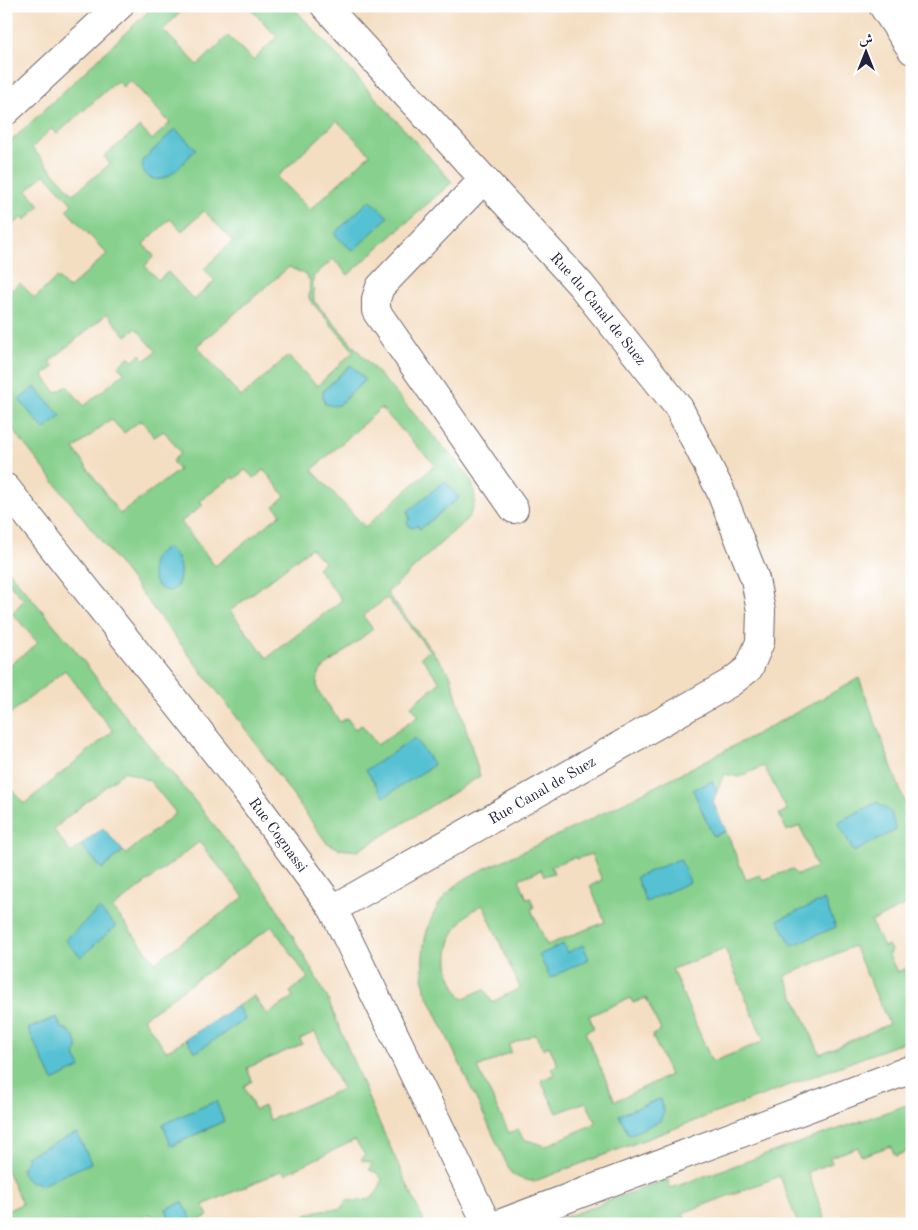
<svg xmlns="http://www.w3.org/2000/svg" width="918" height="1230" font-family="'Old Standard TT',Amiri,serif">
<rect width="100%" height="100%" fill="#fff"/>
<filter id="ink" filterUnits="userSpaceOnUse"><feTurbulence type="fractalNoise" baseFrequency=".02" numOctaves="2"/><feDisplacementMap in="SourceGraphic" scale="10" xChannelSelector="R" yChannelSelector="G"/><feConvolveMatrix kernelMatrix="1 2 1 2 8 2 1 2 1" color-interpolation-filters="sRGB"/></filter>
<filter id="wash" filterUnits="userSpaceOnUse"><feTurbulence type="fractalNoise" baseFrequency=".0096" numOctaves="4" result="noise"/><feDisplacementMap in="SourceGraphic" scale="20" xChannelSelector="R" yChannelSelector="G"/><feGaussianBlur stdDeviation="1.12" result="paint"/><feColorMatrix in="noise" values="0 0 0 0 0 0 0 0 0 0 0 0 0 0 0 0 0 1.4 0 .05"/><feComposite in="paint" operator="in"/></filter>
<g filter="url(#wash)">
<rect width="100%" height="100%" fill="#f4dec2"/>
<path fill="#87d08d" stroke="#547964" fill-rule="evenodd" d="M 154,6 L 187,6 L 163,30 L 198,65 L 228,36 L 253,60 L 277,37 L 248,6 L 292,6 L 452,182 L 348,275 L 333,259 L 313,277 L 314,301 L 469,476 C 476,494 478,501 468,518 L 387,593 L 450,674 L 480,776 L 358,851 L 339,849 L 326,842 L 236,716 L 106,547 L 6,421 L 6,323 L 13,317 L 6,310 L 6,285 L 12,290 L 20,283 L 35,298 L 57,277 L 69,288 L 107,254 L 66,210 L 72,204 L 45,174 L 27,190 L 40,205 L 26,220 L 22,217 L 6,231 L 6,146 ZM 130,80 L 170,123 L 152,140 L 140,127 L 104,156 L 110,164 L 73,194 L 32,148 L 51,129 L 57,134 L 117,81 L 123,87 ZM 337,121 L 370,154 L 310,210 L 277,177 ZM 204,211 L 233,241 L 204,269 L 215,281 L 194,300 L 168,272 L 158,280 L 145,266 L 154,256 L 143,244 L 170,219 L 182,231 ZM 289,267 L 306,275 L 310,281 L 309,299 L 354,351 L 317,386 L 288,356 L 241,397 L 197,346 ZM 107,314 L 126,336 L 136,328 L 156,351 L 146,360 L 140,354 L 133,361 L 129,356 L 119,366 L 124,373 L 84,406 L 67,386 L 56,393 L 43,375 L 54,367 L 50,361 ZM 350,365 L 365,380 L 323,391 ZM 381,408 L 435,465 L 365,527 L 312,470 ZM 111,419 L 124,433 L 141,420 L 154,437 L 164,431 L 181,453 L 172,461 L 179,470 L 120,514 L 74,449 ZM 245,470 L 254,478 L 264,470 L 285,496 L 274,506 L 281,514 L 215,566 L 181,522 L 203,505 L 200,501 L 232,477 L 235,479 ZM 459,498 L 420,529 L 408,518 L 410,517 ZM 311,548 L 324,562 L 317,568 L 342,600 L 267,658 L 230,611 ZM 176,556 C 181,568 181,575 177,587 L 165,590 L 157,585 ZM 387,598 L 429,650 L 421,657 L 440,682 L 411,706 L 419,716 L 377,745 L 362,725 L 355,729 L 347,718 L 340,722 L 318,691 C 316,682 317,676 322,669 L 373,629 L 363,616 Z
M 6,568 L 72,646 L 136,730 L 203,811 L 270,896 L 327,997 L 369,1100 L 425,1224 L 298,1224 C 306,1210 325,1209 340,1209 L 347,1200 C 365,1203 378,1199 382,1179 L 377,1173 L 369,1170 L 372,1163 L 361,1160 L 365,1155 L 355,1140 L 285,1174 L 283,1170 L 203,1205 L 208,1216 L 201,1219 L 201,1224 L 193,1224 L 183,1202 L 166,1209 L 172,1224 L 155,1224 L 151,1214 L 126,1224 L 6,1224 L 6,1211 L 22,1204 L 6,1168 L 6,781 L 24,804 L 113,731 L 65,670 L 6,717 L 6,668 L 38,643 L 12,613 L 24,600 L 10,584 L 6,587 ZM 125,771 L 150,781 L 176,813 L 126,854 L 123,851 L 102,869 L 81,845 L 71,853 L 54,830 L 66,818 ZM 199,842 L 244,897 L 155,962 L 113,908 ZM 272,926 L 308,978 L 290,992 L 293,997 L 267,1015 L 254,996 L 237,1006 L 245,1019 L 196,1052 L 186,1039 L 166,1051 L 143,1018 ZM 56,1017 L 61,1028 L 67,1029 C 74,1039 80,1044 74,1055 L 28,1029 ZM 315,1032 L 342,1089 L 270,1120 L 264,1106 L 255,1110 L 244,1086 L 252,1081 L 247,1068 L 302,1044 L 300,1039 ZM 224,1121 L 172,1146 L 163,1124 Z
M 859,678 L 912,822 L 912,902 L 871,922 L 884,947 L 888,945 L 892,952 L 888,953 L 897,972 L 912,966 L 912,1039 L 535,1181 C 526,1181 519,1179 511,1173 L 425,990 C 419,956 424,920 447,894 C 461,878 483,869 502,861 C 528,849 555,837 581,824 C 675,777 768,729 859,678 ZM 764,766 L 787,810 L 779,814 L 787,831 L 800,826 L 816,867 L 797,875 L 792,869 L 763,880 L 760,875 L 746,880 L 726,831 L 714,836 L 712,781 L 717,791 L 724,774 L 739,777 ZM 878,802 L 881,807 L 892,818 L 892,824 L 838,822 ZM 591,854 L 602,880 L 590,886 L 605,922 L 547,945 L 531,909 L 534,908 L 531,898 L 527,899 L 519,879 L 541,870 L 544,876 L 554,873 L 551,866 L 575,857 L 577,859 ZM 483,905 L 520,988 L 492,1002 L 484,989 L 462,999 C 458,991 453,983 450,974 C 442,947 457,916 483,905 ZM 854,946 L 889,1024 L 820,1054 L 785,976 ZM 725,949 L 764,1041 L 712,1062 L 672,969 ZM 630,998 L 633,1003 L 646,998 L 661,1031 L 652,1035 L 670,1075 L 615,1101 L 585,1032 L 594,1028 L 589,1016 ZM 535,1034 L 543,1049 L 549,1046 L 558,1065 L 551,1068 L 554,1074 L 541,1081 L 557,1113 L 586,1102 L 596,1123 L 546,1146 L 523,1139 L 518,1129 L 509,1133 L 478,1068 L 511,1052 L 509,1045 ZM 659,1099 L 664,1112 L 628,1134 L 620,1115 Z
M 912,1103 L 912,1150 L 895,1156 L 891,1146 L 861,1156 L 858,1147 L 830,1157 L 832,1163 L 808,1172 L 826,1223 L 852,1215 L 855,1224 L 798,1224 L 780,1176 L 683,1213 L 687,1224 L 547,1224 L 667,1179 L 671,1188 Z"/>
<path fill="#57c1d3" stroke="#3c7287" d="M 175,129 L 196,149 C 186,159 166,188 149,177 C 143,173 141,166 143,160 Z
M 370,200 L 388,217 L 353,251 L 334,234 Z
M 351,365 L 365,380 L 339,405 L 334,406 L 325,404 L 323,398 L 323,391 Z
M 35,387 L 61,416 L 45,430 L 19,400 Z
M 445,481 L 459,498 L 420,529 L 417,525 L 414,528 L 410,527 L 407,523 L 410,517 L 407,512 Z
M 167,548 C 190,560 180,604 159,587 C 154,582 152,576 152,569 C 152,558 158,552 167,548 Z
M 415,738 L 434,765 L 384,797 L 366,770 Z
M 712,781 L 717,791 L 713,802 L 726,831 L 713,836 L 693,790 Z
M 878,802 C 881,808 887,807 891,813 C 894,819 893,825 896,830 L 854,852 L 838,822 Z
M 103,828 L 123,851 L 102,869 L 81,845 Z
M 680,859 L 690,882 L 646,902 L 636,877 Z
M 824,900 L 836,927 L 792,946 L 778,920 Z
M 99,909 L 116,926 L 81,957 L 65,940 Z
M 563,944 L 567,953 L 583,945 L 589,959 L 550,978 L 539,955 Z
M 237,1006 L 245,1019 L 196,1052 L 186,1039 Z
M 57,1017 L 61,1028 C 74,1031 81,1044 75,1056 L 81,1067 L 53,1081 L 28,1029 Z
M 660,1099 L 664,1112 L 660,1121 L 629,1135 L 619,1115 Z
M 216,1101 L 224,1121 L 171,1146 L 163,1124 Z
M 77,1133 L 91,1163 L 39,1186 L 37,1182 C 27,1183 24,1178 21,1169 L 28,1159 L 26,1156 Z
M 183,1202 L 193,1224 L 172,1224 L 166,1209 Z"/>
</g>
<g filter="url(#ink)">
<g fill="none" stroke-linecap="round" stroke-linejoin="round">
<g stroke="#6c646a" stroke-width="30">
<g id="street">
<path id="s1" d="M 325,6 L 581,285 L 679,408 L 720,490 L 755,579 L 761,611 L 760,642 L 749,668 L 730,683 L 333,909"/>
<path d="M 883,6 L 912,50"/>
<path d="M 6,111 L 119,6"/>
<path d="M 484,179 L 380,287 L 376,299 L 376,311 L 514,509"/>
<path id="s2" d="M 6,488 L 244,788 L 333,909 L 487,1224"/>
<path d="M 499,1224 L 912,1069"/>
</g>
</g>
<use href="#street" stroke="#fff" stroke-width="28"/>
</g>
</g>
<g text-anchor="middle" stroke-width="4.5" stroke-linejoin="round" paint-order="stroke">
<g font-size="15" fill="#22223b" stroke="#fff">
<text dy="5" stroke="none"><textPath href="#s1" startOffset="408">Rue du Canal de Suez</textPath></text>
<text transform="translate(542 790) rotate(-30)" y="5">Rue Canal de Suez</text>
<text dy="5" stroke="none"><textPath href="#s2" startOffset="441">Rue Cognassi</textPath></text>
</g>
</g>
<rect width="918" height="1230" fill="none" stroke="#fff" stroke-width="25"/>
<g transform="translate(866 52)" stroke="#ffffff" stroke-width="4" paint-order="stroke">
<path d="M0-4L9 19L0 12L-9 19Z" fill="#22223b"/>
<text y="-8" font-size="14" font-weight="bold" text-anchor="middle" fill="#22223b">ش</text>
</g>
</svg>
